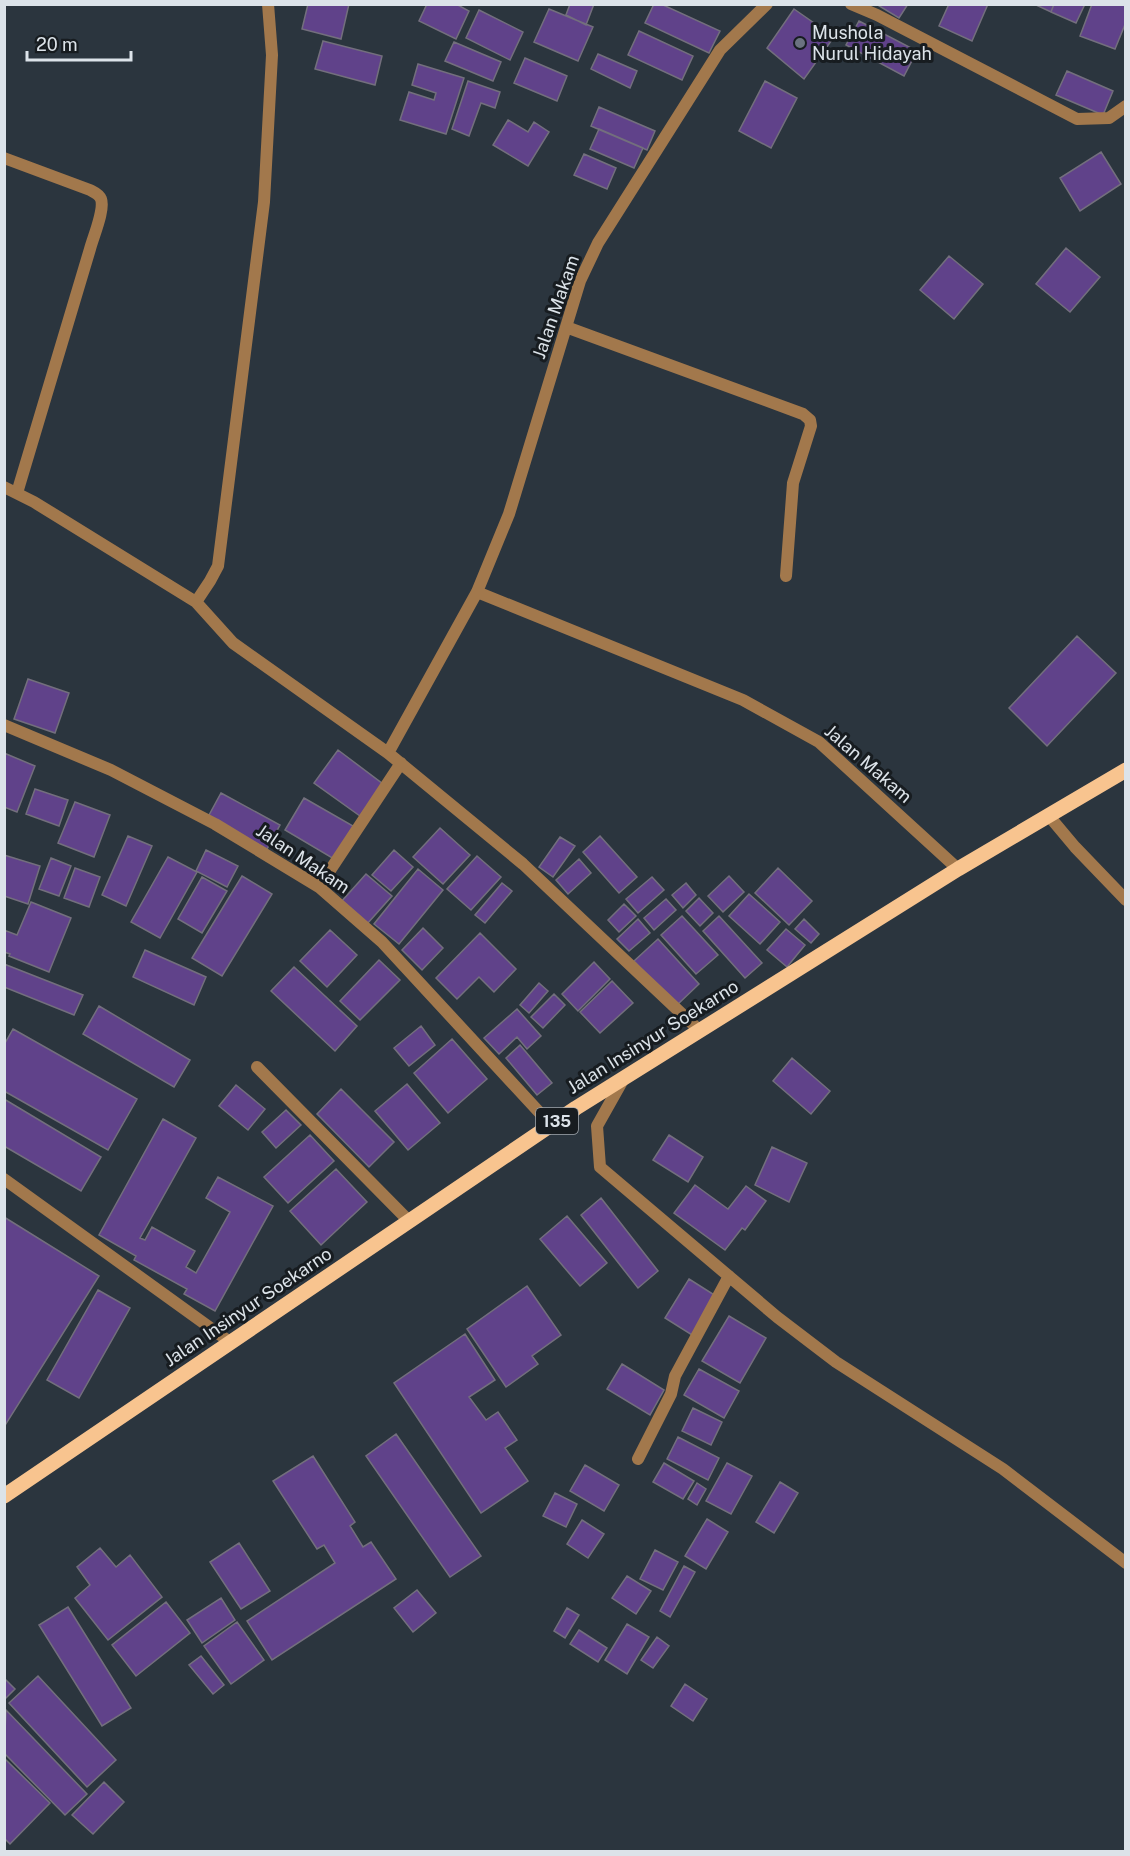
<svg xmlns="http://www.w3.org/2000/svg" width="1130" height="1856" font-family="'Public Sans',sans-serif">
<rect width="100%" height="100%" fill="#2b353e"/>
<path fill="#60428a" stroke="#736f7d" stroke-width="1.5" d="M 308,4 L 349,4 L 341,39 L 302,29 Z
M 427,4 L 456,4 L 469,11 L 456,39 L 419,21 Z
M 570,4 L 594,4 L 586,25 L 566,15 Z
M 654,4 L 661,4 L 720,31 L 709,53 L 645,23 Z
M 876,4 L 908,4 L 899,18 Z
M 949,4 L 988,4 L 972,41 L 939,26 Z
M 1034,4 L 1054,4 L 1051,12 Z
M 1054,4 L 1085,4 L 1076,23 L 1051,12 Z
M 1092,4 L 1126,4 L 1126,22 L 1115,49 L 1080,36 Z
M 549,9 L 593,27 L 578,61 L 534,42 Z
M 794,9 L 834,37 L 804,79 L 767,48 Z
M 479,10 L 523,32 L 510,60 L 466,38 Z
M 859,21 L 917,51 L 904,76 L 846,45 Z
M 639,31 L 693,56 L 682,80 L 628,55 Z
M 323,41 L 382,56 L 375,85 L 315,69 Z
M 454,42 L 501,62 L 493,81 L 445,61 Z
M 598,54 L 637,71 L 630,88 L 591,69 Z
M 525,58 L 567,76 L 557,101 L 514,83 Z
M 418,64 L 464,78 L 446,134 L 400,120 L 409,92 L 434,100 L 436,93 L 412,85 Z
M 1067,71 L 1113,91 L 1103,115 L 1056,95 Z
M 468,81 L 500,92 L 495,108 L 481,103 L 469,136 L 452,129 Z
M 765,81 L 797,98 L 771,148 L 739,131 Z
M 599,107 L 655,131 L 647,150 L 591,126 Z
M 508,120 L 528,132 L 534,122 L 549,132 L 528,166 L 493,145 Z
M 599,129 L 643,148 L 634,168 L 590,149 Z
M 1101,152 L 1121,184 L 1080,211 L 1060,178 Z
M 584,154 L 616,168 L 607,189 L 574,175 Z
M 1066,248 L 1100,277 L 1070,312 L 1036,284 Z
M 949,256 L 983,284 L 954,319 L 920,290 Z
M 1077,636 L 1116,673 L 1047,746 L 1009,708 Z
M 28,679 L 69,693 L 55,733 L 14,719 Z
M 338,750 L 383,784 L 360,816 L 314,783 Z
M 4,753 L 35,766 L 17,812 L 4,807 Z
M 35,789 L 68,800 L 59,826 L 26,814 Z
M 221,793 L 280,825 L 267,849 L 208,817 Z
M 304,798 L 353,826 L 334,859 L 285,830 Z
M 75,802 L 110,815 L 94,857 L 58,843 Z
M 440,828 L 470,855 L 443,884 L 413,857 Z
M 128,836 L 152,846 L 126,906 L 102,895 Z
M 600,836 L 637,877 L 619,893 L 583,852 Z
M 560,837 L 575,846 L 553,877 L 539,867 Z
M 206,850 L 238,866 L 227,887 L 196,871 Z
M 394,850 L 413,867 L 391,891 L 372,875 Z
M 4,855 L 40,866 L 28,904 L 4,896 Z
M 477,856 L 501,877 L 471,910 L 447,889 Z
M 168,857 L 197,872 L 160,938 L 131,922 Z
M 51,858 L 71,866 L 59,896 L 39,889 Z
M 579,859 L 591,873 L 568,894 L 556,880 Z
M 75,868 L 100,877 L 89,907 L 64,898 Z
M 778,868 L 812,901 L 789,925 L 755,893 Z
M 418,869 L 443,890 L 399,944 L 374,924 Z
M 366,874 L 392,896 L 367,924 L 341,902 Z
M 242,876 L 272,894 L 222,976 L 192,958 Z
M 729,876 L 744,892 L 723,912 L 708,896 Z
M 202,877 L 227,891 L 202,933 L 178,919 Z
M 652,877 L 664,890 L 638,913 L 626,899 Z
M 502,883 L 512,891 L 485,923 L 475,915 Z
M 686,883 L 696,895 L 683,908 L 672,895 Z
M 749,894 L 780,922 L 760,944 L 729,916 Z
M 699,898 L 713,913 L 700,926 L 686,911 Z
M 666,899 L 676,910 L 654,930 L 644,918 Z
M 31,902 L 71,918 L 49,972 L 9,956 L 10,954 L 4,952 L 4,930 L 17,935 Z
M 624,904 L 636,916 L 619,932 L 608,920 Z
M 682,916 L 718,955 L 696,974 L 661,935 Z
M 719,916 L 762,963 L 745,978 L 703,931 Z
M 638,919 L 650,933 L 629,951 L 617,939 Z
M 804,919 L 819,934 L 811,943 L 795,929 Z
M 423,928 L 443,948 L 422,970 L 402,950 Z
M 786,929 L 805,945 L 787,967 L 767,950 Z
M 330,930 L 357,955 L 327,987 L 300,961 Z
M 480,933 L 516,969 L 494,992 L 479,977 L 457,999 L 436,978 Z
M 658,939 L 699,984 L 676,1006 L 634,961 Z
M 145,950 L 206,977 L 194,1005 L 133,977 Z
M 379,960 L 400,980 L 360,1020 L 340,1001 Z
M 594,962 L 610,979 L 578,1011 L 562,994 Z
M 4,964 L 83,995 L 74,1015 L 4,987 Z
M 294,967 L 357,1026 L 335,1051 L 271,991 Z
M 612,981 L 633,1003 L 600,1033 L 580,1012 Z
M 539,983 L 548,991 L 529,1013 L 520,1005 Z
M 554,994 L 565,1005 L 543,1028 L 531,1017 Z
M 99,1006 L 190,1060 L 174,1087 L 83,1034 Z
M 517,1009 L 541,1036 L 527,1049 L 517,1037 L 499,1054 L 484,1038 Z
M 421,1026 L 435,1045 L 409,1066 L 394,1048 Z
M 13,1029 L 137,1099 L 108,1150 L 4,1091 L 4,1045 Z
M 452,1039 L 487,1079 L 448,1113 L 414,1073 Z
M 520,1045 L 552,1083 L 537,1095 L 506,1058 Z
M 792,1058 L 830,1091 L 811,1114 L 773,1081 Z
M 407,1084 L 440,1123 L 408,1150 L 375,1111 Z
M 236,1085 L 265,1109 L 248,1130 L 219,1106 Z
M 341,1089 L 394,1142 L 369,1167 L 317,1114 Z
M 4,1099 L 101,1157 L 81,1191 L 4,1146 Z
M 286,1110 L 301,1125 L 276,1148 L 262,1132 Z
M 163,1119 L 196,1138 L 140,1238 L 145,1240 L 152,1227 L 195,1251 L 186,1267 L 196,1273 L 230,1212 L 206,1198 L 218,1177 L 273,1206 L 215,1311 L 184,1294 L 187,1289 L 134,1260 L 136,1256 L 99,1235 Z
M 310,1135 L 334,1161 L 288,1203 L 264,1177 Z
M 669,1135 L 703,1157 L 688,1182 L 653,1160 Z
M 772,1147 L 807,1163 L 789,1202 L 755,1185 Z
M 336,1169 L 367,1202 L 321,1245 L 290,1211 Z
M 695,1185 L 728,1209 L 746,1186 L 766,1201 L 745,1230 L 742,1228 L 725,1250 L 674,1213 Z
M 601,1198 L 658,1271 L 638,1288 L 581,1215 Z
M 567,1216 L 607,1263 L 580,1286 L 540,1239 Z
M 4,1217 L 99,1276 L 4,1427 Z
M 689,1279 L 716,1296 L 692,1335 L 665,1318 Z
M 527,1286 L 561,1335 L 532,1356 L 538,1364 L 506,1387 L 467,1329 Z
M 98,1290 L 130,1308 L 79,1398 L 47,1380 Z
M 729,1316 L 766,1338 L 740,1383 L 702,1361 Z
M 465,1334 L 495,1380 L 469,1397 L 486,1420 L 498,1412 L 517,1440 L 505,1448 L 528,1481 L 481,1513 L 394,1383 Z
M 622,1364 L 664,1390 L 650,1415 L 607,1389 Z
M 699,1369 L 739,1391 L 724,1418 L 684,1395 Z
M 693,1408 L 722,1422 L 711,1445 L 682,1431 Z
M 396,1434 L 481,1556 L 450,1577 L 366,1456 Z
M 678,1437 L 719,1458 L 708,1480 L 667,1459 Z
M 313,1456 L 355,1522 L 350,1526 L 363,1547 L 371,1542 L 396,1579 L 272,1660 L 247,1621 L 335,1563 L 324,1545 L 317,1549 L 273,1481 Z
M 664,1463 L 694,1481 L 683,1499 L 653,1482 Z
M 727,1463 L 752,1476 L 731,1514 L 706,1501 Z
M 585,1465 L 619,1485 L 604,1511 L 570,1491 Z
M 780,1482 L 798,1493 L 774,1533 L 756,1522 Z
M 697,1483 L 706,1489 L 697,1505 L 688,1499 Z
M 555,1493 L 577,1504 L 566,1527 L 543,1516 Z
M 707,1519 L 728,1532 L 706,1569 L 685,1556 Z
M 582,1520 L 604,1534 L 588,1558 L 567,1544 Z
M 239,1543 L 270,1591 L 241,1609 L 210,1562 Z
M 100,1548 L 116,1567 L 130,1555 L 162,1597 L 108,1640 L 75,1598 L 90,1585 L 77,1567 Z
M 655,1550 L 678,1562 L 663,1590 L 640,1579 Z
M 684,1566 L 695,1572 L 670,1617 L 660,1611 Z
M 627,1576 L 651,1591 L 636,1614 L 612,1598 Z
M 417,1590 L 436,1613 L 413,1632 L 394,1608 Z
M 221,1598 L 235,1620 L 202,1643 L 187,1620 Z
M 166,1602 L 190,1633 L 136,1676 L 112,1645 Z
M 68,1607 L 131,1708 L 102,1726 L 39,1625 Z
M 567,1608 L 579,1615 L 565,1638 L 554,1631 Z
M 237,1622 L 264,1660 L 231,1684 L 204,1646 Z
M 627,1624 L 649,1637 L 627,1674 L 605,1660 Z
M 579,1630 L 607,1648 L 598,1662 L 570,1644 Z
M 657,1637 L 669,1646 L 653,1668 L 641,1660 Z
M 201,1656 L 224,1685 L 213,1694 L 189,1665 Z
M 38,1676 L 116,1760 L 87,1787 L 9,1703 Z
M 4,1678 L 15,1689 L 4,1700 Z
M 685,1684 L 707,1699 L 693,1721 L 671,1706 Z
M 6,1710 L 87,1794 L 65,1815 L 4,1753 Z
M 4,1758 L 50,1803 L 10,1844 L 4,1838 Z
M 104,1782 L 124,1802 L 93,1834 L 72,1815 Z"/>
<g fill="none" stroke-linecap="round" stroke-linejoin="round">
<path stroke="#a2784c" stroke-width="12" d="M 851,4 L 877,15 L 1077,119 L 1109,118 L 1126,106
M 4,158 L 90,190 C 94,192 99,194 101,199 C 105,210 93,237 90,249 L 17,493
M 566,327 L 803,414 L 810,420 L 811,426 L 793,483 L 786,576
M 4,487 L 34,502 L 196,602 L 233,643 L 388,753 L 523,864 L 700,1031
M 477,592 L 743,700 L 819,742 L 958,869
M 196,602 L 210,581 L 218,566 L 264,202 L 272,55 L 268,4
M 4,725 L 111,770 L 215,824 L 319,887 L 382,942 L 551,1125
M 388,753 L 477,592 L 509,514 L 580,281 L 598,243 L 720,50 L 767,4
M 1049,816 L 1075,847 L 1126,900
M 319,887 L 401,763
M 257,1067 L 409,1221
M 624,1078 L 597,1126 L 600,1167 L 777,1317 L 836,1362 L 1003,1469 L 1126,1563
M 4,1179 L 230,1342
M 638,1459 L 671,1394 L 675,1376 L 729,1276"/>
<path stroke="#f8c48f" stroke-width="15" d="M 4,1496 L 576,1108 L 958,869 L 1126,770"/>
</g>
<circle fill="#6b7280" stroke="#171c20" stroke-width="2" cx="800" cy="43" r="6"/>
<g text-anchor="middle" stroke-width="6" stroke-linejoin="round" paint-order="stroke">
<rect fill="#171c20" stroke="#a1a7ad" stroke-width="1.5" x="536" y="1108" width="42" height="26" rx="4.5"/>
<g font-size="16" font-weight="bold" fill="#dce3e9">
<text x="557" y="1127">135</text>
</g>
<g font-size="18" fill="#dce3e9" stroke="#171c20" text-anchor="start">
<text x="812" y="39">Mushola<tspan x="812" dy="21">Nurul Hidayah</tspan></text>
</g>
<g font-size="18" fill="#dce3e9" stroke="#171c20">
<text transform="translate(556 307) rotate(-71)" y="6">Jalan Makam</text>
<text transform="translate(868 764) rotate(41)" y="6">Jalan Makam</text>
<text transform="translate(303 859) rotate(34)" y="6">Jalan Makam</text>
<text transform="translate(653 1037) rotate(-32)" y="6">Jalan Insinyur Soekarno</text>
<text transform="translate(248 1307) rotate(-34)" y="6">Jalan Insinyur Soekarno</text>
</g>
</g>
<rect width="1130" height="1856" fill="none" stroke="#dce3e9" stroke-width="12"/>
<path d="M27 51v9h104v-9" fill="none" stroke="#dce3e9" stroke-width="3"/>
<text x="36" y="51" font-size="18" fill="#dce3e9" stroke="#171c20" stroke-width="4.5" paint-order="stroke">20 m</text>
</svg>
